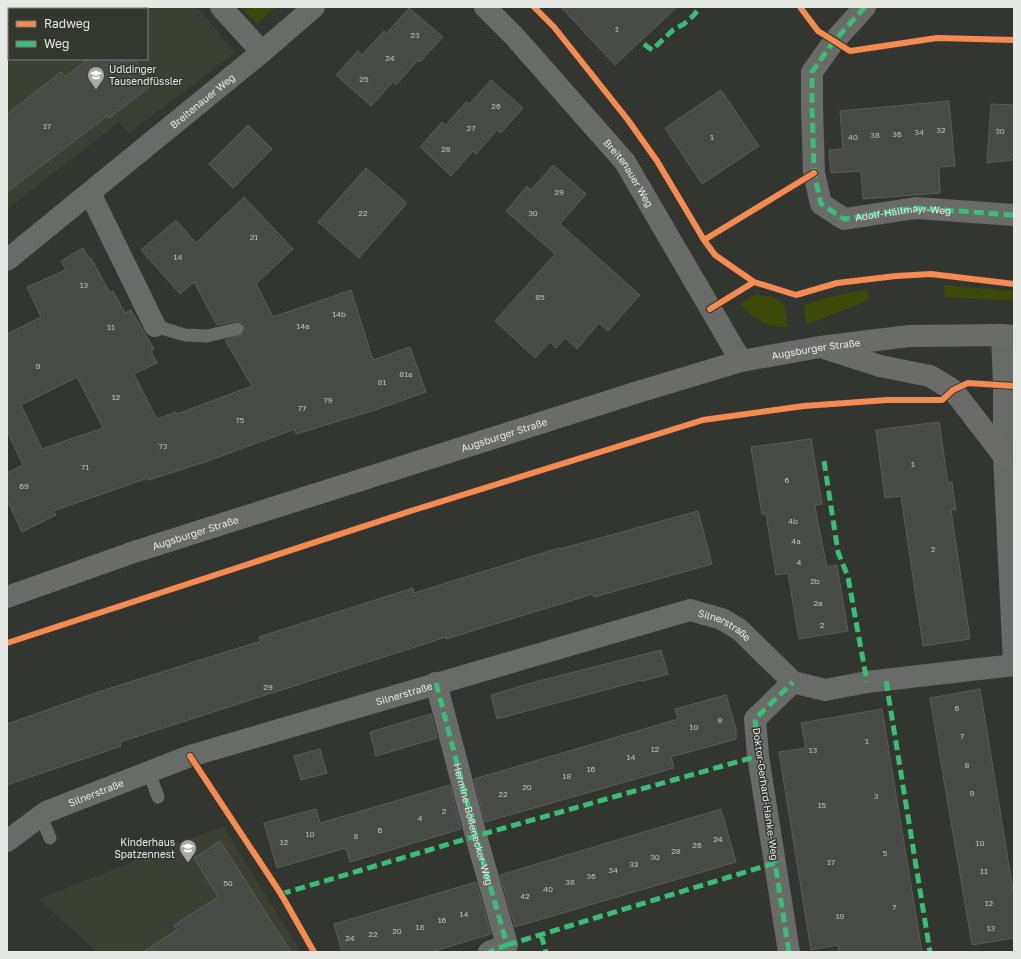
<svg xmlns="http://www.w3.org/2000/svg" width="1021" height="959" font-family="'Golos Text',sans-serif">
<rect width="100%" height="100%" fill="#333531"/>
<path fill="#3c4034" d="M 101,7 L 197,7 L 235,53 L 129,133 L 119,122 L 7,209 L 7,26 L 9,27 L 9,59 L 147,59 L 147,9 L 98,9 Z
M 223,826 L 301,952 L 97,952 L 39,899 Z"/>
<path fill="#3c4909" d="M 7,7 L 101,7 L 98,9 L 9,9 L 9,27 L 7,26 Z
M 241,7 L 275,7 L 257,24 Z
M 944,285 L 1014,291 L 1014,301 L 945,297 Z
M 868,289 L 869,300 L 819,320 L 806,324 L 804,305 L 826,298 Z
M 754,295 C 764,295 781,296 785,308 C 786,314 786,321 787,327 L 770,326 L 754,317 L 740,304 Z"/>
<path fill="#484a46" stroke="#5c5d5a" fill-rule="evenodd" d="M 561,7 L 677,7 L 615,65 Z
M 409,8 L 443,37 L 420,62 L 418,60 L 396,85 L 393,82 L 371,106 L 336,75 L 358,51 L 362,55 L 384,31 L 387,33 Z
M 88,59 L 134,59 L 153,84 L 109,118 L 107,116 L 7,192 L 7,114 L 61,72 L 65,77 Z
M 491,80 L 523,108 L 501,133 L 497,130 L 476,154 L 473,151 L 451,176 L 420,147 L 442,122 L 445,126 L 466,102 L 469,104 Z
M 721,90 L 759,146 L 702,184 L 665,128 Z
M 949,101 L 955,166 L 939,167 L 940,193 L 863,199 L 861,171 L 831,173 L 829,150 L 843,149 L 840,111 Z
M 991,104 L 1014,105 L 1014,159 L 1012,160 L 987,163 Z
M 248,125 L 272,149 L 233,188 L 209,164 Z
M 553,165 L 586,194 L 560,224 L 640,295 L 608,331 L 599,323 L 577,349 L 565,338 L 556,348 L 550,342 L 535,358 L 495,321 L 555,254 L 506,211 L 527,186 L 531,190 Z
M 366,168 L 407,203 L 359,258 L 318,222 Z
M 244,197 L 293,249 L 256,284 L 273,317 L 351,290 L 373,360 L 410,347 L 426,392 L 378,409 L 296,434 L 295,429 L 208,461 L 149,480 L 148,478 L 53,511 L 56,515 L 22,532 L 7,500 L 7,473 L 23,465 L 7,431 L 7,334 L 41,317 L 27,287 L 66,270 L 61,261 L 83,248 L 90,259 L 91,258 L 110,293 L 113,291 L 125,313 L 131,310 L 154,349 L 151,351 L 157,363 L 134,374 L 157,419 L 176,412 L 177,414 L 252,386 L 225,340 L 242,335 L 245,331 L 243,324 L 240,322 L 236,321 L 217,325 L 194,282 L 180,294 L 141,250 L 176,220 L 196,243 ZM 77,377 L 103,428 L 42,449 L 21,405 Z
M 939,422 L 948,483 L 952,482 L 956,510 L 951,510 L 970,639 L 923,646 L 901,496 L 885,498 L 876,430 Z
M 811,439 L 822,504 L 815,505 L 819,528 L 827,567 L 837,565 L 848,631 L 799,639 L 788,573 L 776,575 L 766,514 L 762,514 L 751,447 Z
M 698,511 L 712,564 L 594,597 L 593,594 L 446,639 L 446,637 L 120,742 L 121,746 L 7,785 L 7,724 L 101,691 L 261,641 L 259,637 L 413,588 L 414,593 L 559,548 L 560,549 Z
M 661,650 L 668,674 L 642,681 L 642,680 L 497,719 L 491,695 L 542,680 Z
M 980,689 L 1014,896 L 1014,938 L 972,945 L 930,698 Z
M 726,695 L 736,729 L 736,739 L 671,757 L 674,768 L 485,822 L 474,779 L 678,719 L 675,709 Z
M 882,709 L 922,952 L 839,952 L 838,945 L 811,950 L 779,752 L 806,748 L 801,723 Z
M 431,714 L 437,738 L 376,756 L 370,732 Z
M 320,749 L 327,773 L 301,780 L 294,756 Z
M 450,785 L 461,829 L 350,862 L 346,848 L 277,868 L 264,823 L 316,809 L 320,823 Z
M 721,809 L 736,862 L 515,927 L 500,875 Z
M 220,841 L 291,952 L 143,952 L 177,930 L 174,925 L 218,897 L 194,858 Z
M 476,882 L 491,934 L 431,952 L 342,952 L 334,924 Z"/>
<g fill="none" stroke-linecap="round" stroke-linejoin="round">
<path stroke="#696b68" stroke-width="13" d="M 155,326 L 185,335 L 207,336 L 237,329
M 149,772 L 158,797
M 41,816 L 50,838"/>
<g stroke="#696b68" stroke-width="22">
<path d="M 221,7 L 262,52"/>
<path id="s1" d="M 485,7 L 515,37 L 625,162 L 741,361"/>
<path id="s2" d="M 865,7 L 834,41 L 812,72 L 812,106 L 814,173 L 821,204 L 844,219 L 916,208 L 1014,215"/>
<path d="M 90,193 L 155,326"/>
<path id="s3" d="M 7,260 L 262,52 L 314,7"/>
<path d="M 1002,335 L 1004,385 L 1004,456 L 1014,664"/>
<path d="M 793,682 L 825,690 L 867,682 L 1014,665"/>
<path id="s4" d="M 436,683 L 476,836 L 507,945 L 489,952"/>
<path id="s5" d="M 7,841 L 46,812 L 190,756 L 690,610 L 722,619 L 740,630 L 793,682"/>
<path d="M 789,952 L 758,756 L 755,719 L 793,682"/>
</g>
<g stroke="#6b6c6a" stroke-width="22">
<path d="M 827,349 L 880,366 L 930,376 L 953,390 L 1004,456"/>
<path id="s6" d="M 7,597 L 134,552 L 638,392 L 741,361 L 820,347 L 909,336 L 1002,335 L 1014,336"/>
</g>
<path stroke="#3abd76" stroke-width="5" stroke-dasharray="10 5" stroke-linecap="butt" d="M 865,7 L 834,41 L 812,72 L 812,106 L 814,173 L 821,204 L 844,219 L 916,208 L 1014,215
M 644,44 L 652,50 L 673,30 L 684,24 L 694,15 L 700,7
M 824,461 L 838,552 L 848,577 L 867,682
M 886,681 L 930,952
M 436,683 L 476,836 L 507,945 L 489,952
M 281,894 L 476,836 L 758,756
M 541,935 L 546,952
M 507,945 L 775,863
M 789,952 L 758,756 L 755,719 L 793,682"/>
<g stroke="#343630" stroke-width="8">
<path id="cycleway" d="M 534,7 L 554,27 L 628,120 L 657,161 L 704,240 L 715,255 L 754,282 L 796,295 L 837,283 L 896,276 L 931,274 L 1014,284
M 800,7 L 818,31 L 850,51 L 937,38 L 1014,40
M 704,240 L 814,173
M 710,309 L 754,282
M 7,643 L 417,509 L 703,420 L 804,406 L 887,400 L 942,400 L 953,390 L 968,383 L 1014,386
M 190,756 L 281,894 L 314,952"/>
</g>
<use href="#cycleway" stroke="#f68b52" stroke-width="6"/>
</g>
<defs>
<g id="school-pin" transform="scale(0.9)"><path d="M0 17L-7.5 6A9.5 9.5 0 1 1 7.5 6Z" fill="#a8aaa6" stroke="#343630"/><path d="M0-5L7-2L0 1L-7-2ZM-4 1L0 2.5L4 1V4Q0 6-4 4Z" fill="#fff"/></g>
</defs>
<g fill-rule="evenodd">
<use href="#school-pin" x="96" y="75"/>
<use href="#school-pin" x="188" y="848"/>
</g>
<g text-anchor="middle" stroke-width="3" stroke-linejoin="round" paint-order="stroke">
<g font-size="8" fill="#bfc1bd">
<text x="617" y="32">1</text>
<text x="415" y="38">23</text>
<text x="390" y="61">24</text>
<text x="364" y="82">25</text>
<text x="496" y="109">26</text>
<text x="47" y="129">17</text>
<text x="471" y="131">27</text>
<text x="941" y="133">32</text>
<text x="1000" y="134">30</text>
<text x="919" y="135">34</text>
<text x="897" y="137">36</text>
<text x="875" y="138">38</text>
<text x="712" y="140">1</text>
<text x="853" y="140">40</text>
<text x="446" y="152">28</text>
<text x="559" y="195">29</text>
<text x="363" y="216">22</text>
<text x="533" y="216">30</text>
<text x="254" y="240">21</text>
<text x="178" y="260">14</text>
<text x="84" y="288">13</text>
<text x="540" y="300">85</text>
<text x="339" y="317">14b</text>
<text x="303" y="329">14a</text>
<text x="111" y="330">11</text>
<text x="38" y="369">9</text>
<text x="406" y="377">81a</text>
<text x="382" y="385">81</text>
<text x="116" y="400">12</text>
<text x="328" y="403">79</text>
<text x="302" y="411">77</text>
<text x="240" y="423">75</text>
<text x="163" y="449">73</text>
<text x="913" y="467">1</text>
<text x="85" y="470">71</text>
<text x="787" y="483">6</text>
<text x="24" y="489">69</text>
<text x="793" y="524">4b</text>
<text x="796" y="544">4a</text>
<text x="933" y="552">2</text>
<text x="799" y="565">4</text>
<text x="815" y="584">2b</text>
<text x="818" y="606">2a</text>
<text x="822" y="628">2</text>
<text x="268" y="690">29</text>
<text x="957" y="711">6</text>
<text x="720" y="723">8</text>
<text x="694" y="730">10</text>
<text x="962" y="739">7</text>
<text x="867" y="744">1</text>
<text x="655" y="752">12</text>
<text x="813" y="753">13</text>
<text x="631" y="760">14</text>
<text x="967" y="768">8</text>
<text x="591" y="772">16</text>
<text x="567" y="779">18</text>
<text x="527" y="790">20</text>
<text x="972" y="796">9</text>
<text x="503" y="797">22</text>
<text x="876" y="799">3</text>
<text x="822" y="808">15</text>
<text x="444" y="814">2</text>
<text x="420" y="821">4</text>
<text x="380" y="833">6</text>
<text x="310" y="837">10</text>
<text x="356" y="839">8</text>
<text x="718" y="842">24</text>
<text x="284" y="845">12</text>
<text x="980" y="846">10</text>
<text x="697" y="848">26</text>
<text x="676" y="854">28</text>
<text x="885" y="856">5</text>
<text x="655" y="860">30</text>
<text x="831" y="865">17</text>
<text x="634" y="867">32</text>
<text x="613" y="873">34</text>
<text x="984" y="874">11</text>
<text x="591" y="879">36</text>
<text x="570" y="885">38</text>
<text x="228" y="886">50</text>
<text x="548" y="892">40</text>
<text x="525" y="899">42</text>
<text x="989" y="906">12</text>
<text x="894" y="910">7</text>
<text x="464" y="917">14</text>
<text x="840" y="919">19</text>
<text x="442" y="923">16</text>
<text x="420" y="930">18</text>
<text x="991" y="931">13</text>
<text x="397" y="934">20</text>
<text x="373" y="937">22</text>
<text x="350" y="941">24</text>
</g>
<g font-size="10" fill="#e7e9e5" stroke="#343630" text-anchor="start">
<text x="109" y="73">Udldinger<tspan x="109" dy="12">Tausendfüssler</tspan></text>
<text x="175" y="846" text-anchor="end">Kinderhaus<tspan x="175" dy="12">Spatzennest</tspan></text>
</g>
<g font-size="10" fill="#e7e9e5" stroke="#343630">
<text dy="4" stroke="none"><textPath href="#s3" startOffset="252">Breitenauer Weg</textPath></text>
<text dy="4" stroke="none"><textPath href="#s1" startOffset="220">Breitenauer Weg</textPath></text>
<text dy="4" stroke="none"><textPath href="#s2" startOffset="304">Adolf-Hällmayr-Weg</textPath></text>
<text dy="4" stroke="none"><textPath href="#s6" startOffset="847">Augsburger Straße</textPath></text>
<text dy="4" stroke="none"><textPath href="#s6" startOffset="523">Augsburger Straße</textPath></text>
<text dy="4" stroke="none"><textPath href="#s6" startOffset="199">Augsburger Straße</textPath></text>
<text dy="4" stroke="none"><textPath href="#s5" startOffset="762">Silnerstraße</textPath></text>
<text dy="4" stroke="none"><textPath href="#s5" startOffset="426">Silnerstraße</textPath></text>
<text dy="4" stroke="none"><textPath href="#s5" startOffset="102">Silnerstraße</textPath></text>
<text transform="translate(766 794) rotate(82)" y="4">Doktor-Gerhard-Hanke-Weg</text>
<text dy="4" stroke="none"><textPath href="#s4" startOffset="146">Hermine-Bößenecker-Weg</textPath></text>
</g>
</g>
<rect width="1021" height="959" fill="none" stroke="#e7e9e5" stroke-width="16"/>
<rect x="8" y="8" width="140" height="52" fill="#343630" stroke="#7c7e78"/>
<rect x="16" y="21" width="20" height="6" fill="#f68b52" stroke="#7c7e78"/>
<text x="44" y="28" font-size="12" fill="#e7e9e5">Radweg</text>
<rect x="16" y="41" width="20" height="6" fill="#3abd76" stroke="#7c7e78"/>
<text x="44" y="48" font-size="12" fill="#e7e9e5">Weg</text>
</svg>
